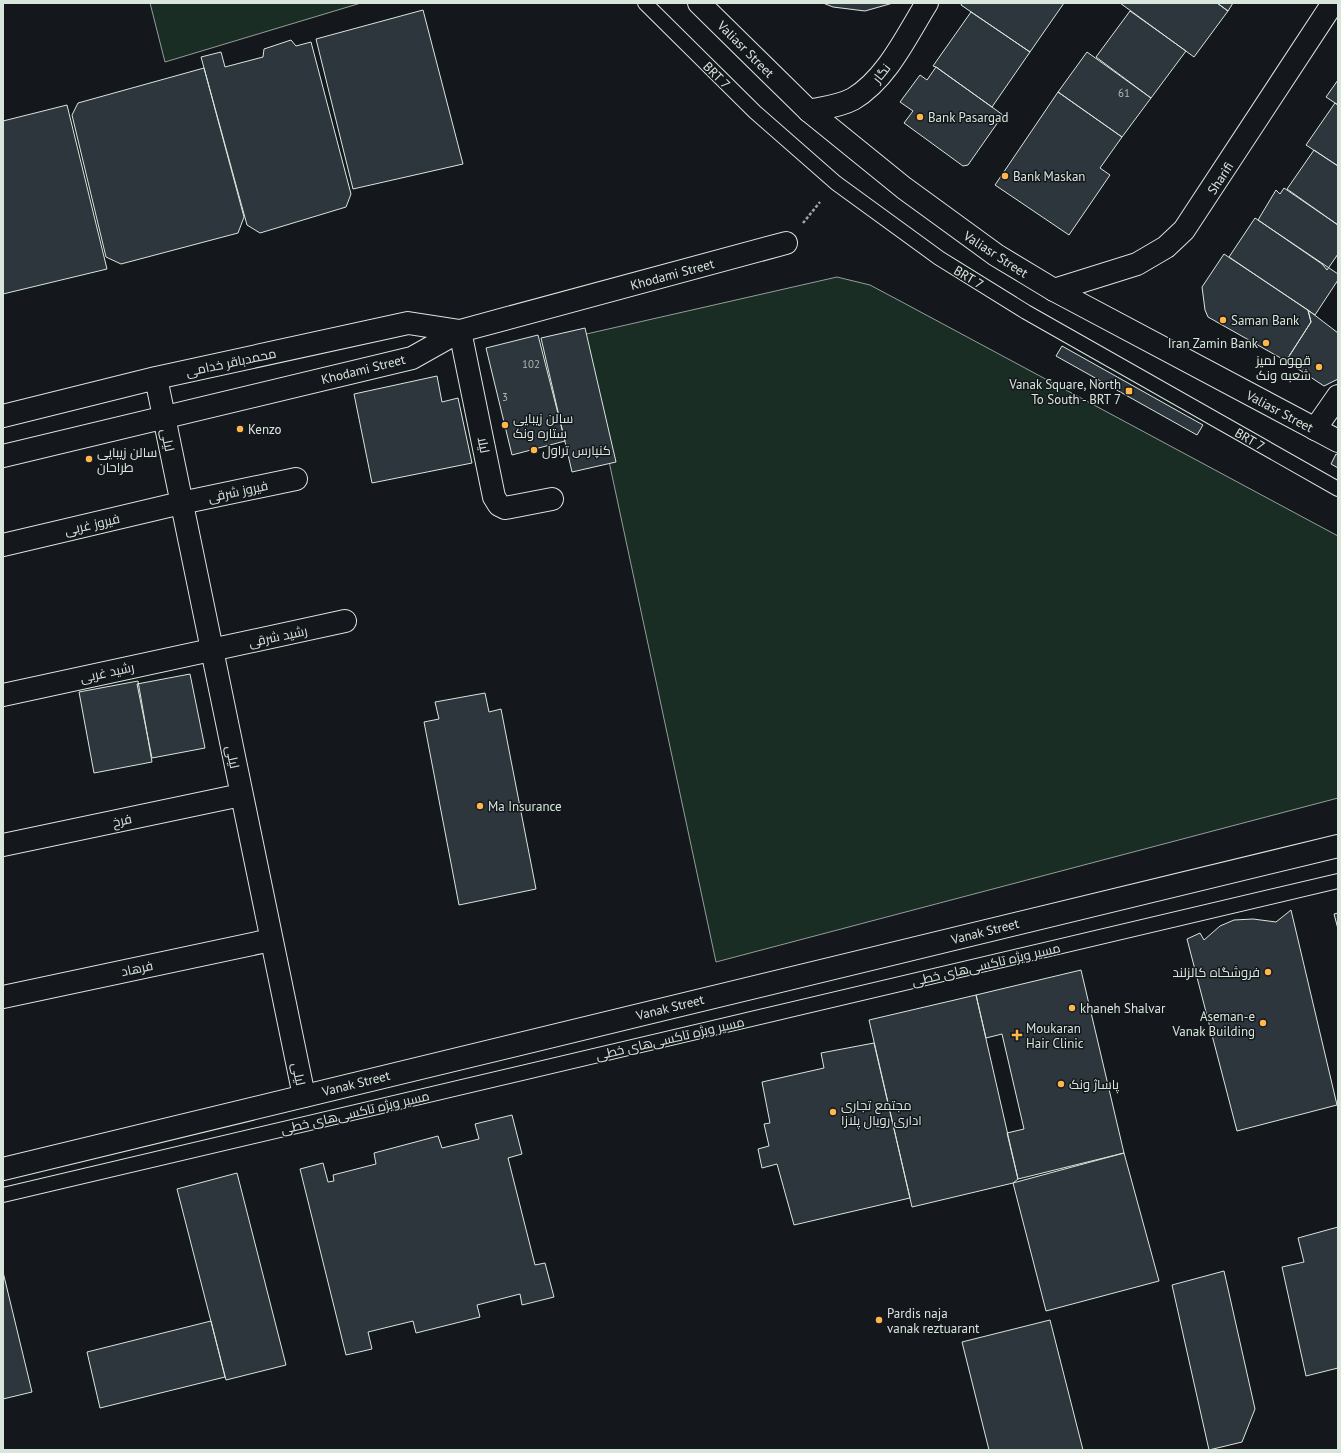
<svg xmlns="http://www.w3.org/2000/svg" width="1341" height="1453" font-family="'PT Sans',Cairo,sans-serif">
<rect width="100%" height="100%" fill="#14181c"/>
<path fill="#1a2d24" stroke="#939e99" d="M 150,3 L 361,3 L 165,62 Z
M 837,277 L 870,285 L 902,302 L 1338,536 L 1338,798 L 716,962 L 582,335 Z"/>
<path fill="#2c363c" stroke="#d8e6dc" d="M 823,3 L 893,3 L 865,11 L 833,7 Z
M 962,3 L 1064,3 L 1030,52 L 961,5 Z
M 1120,3 L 1217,3 L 1228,11 L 1194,57 Z
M 1217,3 L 1233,3 L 1228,11 Z
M 423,10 L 463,164 L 353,189 L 316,39 Z
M 1130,11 L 1186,51 L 1151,98 L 1096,57 Z
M 971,12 L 1030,52 L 992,107 L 936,67 L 933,66 Z
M 291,40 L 296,46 L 311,42 L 351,194 L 346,207 L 260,233 L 247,225 L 201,57 L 221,52 L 225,67 L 263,57 L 264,49 Z
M 1087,52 L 1151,98 L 1122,137 L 1058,92 Z
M 936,67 L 1003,115 L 968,165 L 963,166 L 904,123 L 913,111 L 900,102 L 920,75 L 927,80 Z
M 204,68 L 244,217 L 238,233 L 121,264 L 106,257 L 72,115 L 78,103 Z
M 1338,80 L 1338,105 L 1326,97 Z
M 1058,92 L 1122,137 L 1100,168 L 1110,175 L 1069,235 L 995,185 Z
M 1335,103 L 1338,105 L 1338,166 L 1306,145 Z
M 67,105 L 107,269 L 3,294 L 3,121 Z
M 1314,150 L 1338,166 L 1338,225 L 1287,189 Z
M 1284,188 L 1338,225 L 1338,254 L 1327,270 L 1322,264 L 1258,220 L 1276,190 L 1280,194 Z
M 1255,218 L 1338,274 L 1338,280 L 1315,315 L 1229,257 Z
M 1224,254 L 1308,310 L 1311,322 L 1286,361 L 1208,317 L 1205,310 L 1202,287 Z
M 1308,310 L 1338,333 L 1338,379 L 1324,386 L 1286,361 L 1311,322 Z
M 585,328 L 616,462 L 572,472 L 541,338 Z
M 538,335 L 565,441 L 512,455 L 486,348 Z
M 1062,346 L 1203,425 L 1197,435 L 1056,356 Z
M 437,376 L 442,402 L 458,398 L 472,463 L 372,483 L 354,394 Z
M 1336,454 L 1338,455 L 1338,468 L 1331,464 Z
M 190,674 L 205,748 L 152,758 L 137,684 Z
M 138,681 L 152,762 L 94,773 L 79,692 Z
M 485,693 L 489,712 L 501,709 L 536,889 L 459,905 L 424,722 L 439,719 L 435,702 Z
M 1291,910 L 1337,1105 L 1237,1131 L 1187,939 L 1200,933 L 1204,940 L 1220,926 L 1234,920 L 1253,919 L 1276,922 Z
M 1338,913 L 1338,929 L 1334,914 Z
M 1081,970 L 1124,1153 L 1018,1179 L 1007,1133 L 1024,1129 L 1002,1034 L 986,1038 L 976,995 Z
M 976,995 L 1018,1179 L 1013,1183 L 912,1207 L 869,1020 Z
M 874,1043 L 910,1198 L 794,1225 L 777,1164 L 762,1168 L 758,1149 L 769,1146 L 764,1124 L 770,1123 L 762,1082 L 824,1068 L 821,1053 Z
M 512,1115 L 522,1154 L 508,1158 L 535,1265 L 545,1263 L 554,1297 L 522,1305 L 520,1294 L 477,1305 L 480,1317 L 416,1333 L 413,1321 L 368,1332 L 372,1349 L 346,1355 L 300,1169 L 323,1163 L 328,1182 L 334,1181 L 333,1175 L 376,1164 L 374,1153 L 438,1136 L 442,1148 L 479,1139 L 475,1124 Z
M 1124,1153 L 1159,1281 L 1046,1311 L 1013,1183 Z
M 237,1173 L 286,1365 L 226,1380 L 177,1189 Z
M 1338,1227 L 1338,1368 L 1306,1376 L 1282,1267 L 1304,1262 L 1298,1238 Z
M 1224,1271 L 1255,1409 L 1242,1442 L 1209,1450 L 1172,1285 Z
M 3,1272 L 32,1392 L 3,1399 Z
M 1050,1320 L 1083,1450 L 989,1450 L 962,1342 Z
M 211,1321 L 225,1377 L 100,1408 L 87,1352 Z"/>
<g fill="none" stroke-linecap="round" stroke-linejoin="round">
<g stroke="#d8e6dc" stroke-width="16">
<path id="lane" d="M 645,3 L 755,112 L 836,183 L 939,258 L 1026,312 L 1338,489
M 3,1195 L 1338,881"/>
</g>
<g stroke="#d8e6dc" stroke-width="24">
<path id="street" d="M 809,111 C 823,108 840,106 853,99 C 887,79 907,35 927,3
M 1054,290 L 1137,264 L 1166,247 L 1184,230 L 1333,3
M 460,331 L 494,497 L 499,505 L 505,508 L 552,499
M 156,378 L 304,1096
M 3,416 L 156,378 L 408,323 L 460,331
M 1315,429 L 1338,396
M 3,456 L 412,358 L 460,331 L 786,243
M 3,545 L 181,503 L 296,479
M 3,695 L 345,621
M 3,845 L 241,795
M 3,997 L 271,940"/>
</g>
<g stroke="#d8e6dc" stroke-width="24">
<path id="secondary" d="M 3,1169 L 1338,846"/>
</g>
<g stroke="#d8e6dc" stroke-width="24">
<path id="primary" d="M 699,3 L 809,111 L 904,188 L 996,255 L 1054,290 L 1338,441"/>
</g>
<path stroke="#9da8a2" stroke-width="2.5" stroke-dasharray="3 2" stroke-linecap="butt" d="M 803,223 L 820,202"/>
<use href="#lane" stroke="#14181c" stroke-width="14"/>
<use href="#street" stroke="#14181c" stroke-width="22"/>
<use href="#secondary" stroke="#14181c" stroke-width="22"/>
<use href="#primary" stroke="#14181c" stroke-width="22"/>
</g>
<g fill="#ffb74d" stroke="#14181c" stroke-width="1.5">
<circle cx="920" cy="117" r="4"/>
<circle cx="1005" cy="176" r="4"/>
<circle cx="1223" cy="320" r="4"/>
<circle cx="1266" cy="343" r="4"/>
<circle cx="1319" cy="367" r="4"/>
<rect x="1125" y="387" width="8" height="8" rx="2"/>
<circle cx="505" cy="425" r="4"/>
<circle cx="240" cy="429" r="4"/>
<circle cx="534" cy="450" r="4"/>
<circle cx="89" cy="459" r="4"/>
<circle cx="480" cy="806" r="4"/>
<circle cx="1268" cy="972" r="4"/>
<circle cx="1072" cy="1008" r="4"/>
<circle cx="1263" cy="1023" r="4"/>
<path d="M1015 1029h4v4h4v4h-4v4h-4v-4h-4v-4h4z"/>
<circle cx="1061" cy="1084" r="4"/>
<circle cx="833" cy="1112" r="4"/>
<circle cx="879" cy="1320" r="4"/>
</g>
<g text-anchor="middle" stroke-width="3" stroke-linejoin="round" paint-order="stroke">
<g font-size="11" fill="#adbab4">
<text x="1124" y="97">61</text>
<text x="531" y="368">102</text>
<text x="505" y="401">3</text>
</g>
<g font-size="13" fill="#d8e6dc" stroke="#14181c">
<text transform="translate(746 49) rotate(45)" y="5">Valiasr Street</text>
<text transform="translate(881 73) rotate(-51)" y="5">نگار</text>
<text transform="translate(717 75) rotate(45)" y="5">BRT 7</text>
<text transform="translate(1220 178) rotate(-57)" y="5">Sharifi</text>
<text transform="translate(996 254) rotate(33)" y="5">Valiasr Street</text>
<text transform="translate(672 274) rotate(-15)" y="5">Khodami Street</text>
<text transform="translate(969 277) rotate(31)" y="5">BRT 7</text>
<text transform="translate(231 362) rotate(-12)" y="5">محمدباقر خدامی</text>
<text transform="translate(363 369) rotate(-14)" y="5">Khodami Street</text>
<text transform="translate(1280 411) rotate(28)" y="5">Valiasr Street</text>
<text transform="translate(1250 439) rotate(30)" y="5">BRT 7</text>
<text transform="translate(168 440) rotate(78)" y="5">لیلی</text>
<text transform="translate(484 445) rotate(79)" y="5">لیلا</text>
<text transform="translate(238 491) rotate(-12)" y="5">فیروز شرقی</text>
<text transform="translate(92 524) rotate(-13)" y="5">فیروز غربی</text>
<text transform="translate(278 636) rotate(-12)" y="5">رشید شرقی</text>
<text transform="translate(107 672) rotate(-12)" y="5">رشید غربی</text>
<text transform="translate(233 757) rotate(78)" y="5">لیلی</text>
<text transform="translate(122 820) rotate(-12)" y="5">فرخ</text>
<text transform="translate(985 931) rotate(-14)" y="5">Vanak Street</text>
<text transform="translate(986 964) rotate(-13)" y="5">مسیر ویژه تاکسی‌های خطی</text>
<text transform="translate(137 968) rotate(-12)" y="5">فرهاد</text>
<text transform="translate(670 1007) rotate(-14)" y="5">Vanak Street</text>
<text transform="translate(670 1038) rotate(-13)" y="5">مسیر ویژه تاکسی‌های خطی</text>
<text transform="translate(299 1074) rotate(78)" y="5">لیلی</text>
<text transform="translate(356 1083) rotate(-14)" y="5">Vanak Street</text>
<text transform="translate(355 1112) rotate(-13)" y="5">مسیر ویژه تاکسی‌های خطی</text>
</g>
<g font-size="13" fill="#d8e6dc" stroke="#14181c" text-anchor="start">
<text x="928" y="122">Bank Pasargad</text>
<text x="1013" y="181">Bank Maskan</text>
<text x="1231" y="325">Saman Bank</text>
<text x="1258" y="348" text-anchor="end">Iran Zamin Bank</text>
<text x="1311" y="365" text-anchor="end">قهوه لمیز<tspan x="1311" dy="15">شعبه ونک</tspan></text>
<text x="1121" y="389" text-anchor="end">Vanak Square, North<tspan x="1121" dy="15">To South - BRT 7</tspan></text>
<text x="513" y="423">سالن زیبایی<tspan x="513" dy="15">ستاره ونک</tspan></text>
<text x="248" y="434">Kenzo</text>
<text x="542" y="455">کنپارس تراول</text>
<text x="97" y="457">سالن زیبایی<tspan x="97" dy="15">طراحان</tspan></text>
<text x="488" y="811">Ma Insurance</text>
<text x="1260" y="977" text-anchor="end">فروشگاه کالزلند</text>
<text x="1080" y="1013">khaneh Shalvar</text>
<text x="1255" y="1021" text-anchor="end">Aseman-e<tspan x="1255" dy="15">Vanak Building</tspan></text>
<text x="1026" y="1033">Moukaran<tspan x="1026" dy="15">Hair Clinic</tspan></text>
<text x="1069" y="1089">پاساژ ونک</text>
<text x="841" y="1110">مجتمع تجاری<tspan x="841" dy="15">اداری رویال پلازا</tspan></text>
<text x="887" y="1318">Pardis naja<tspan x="887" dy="15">vanak reztuarant</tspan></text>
</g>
</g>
<rect width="1341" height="1453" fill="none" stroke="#d8e6dc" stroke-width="8"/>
</svg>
